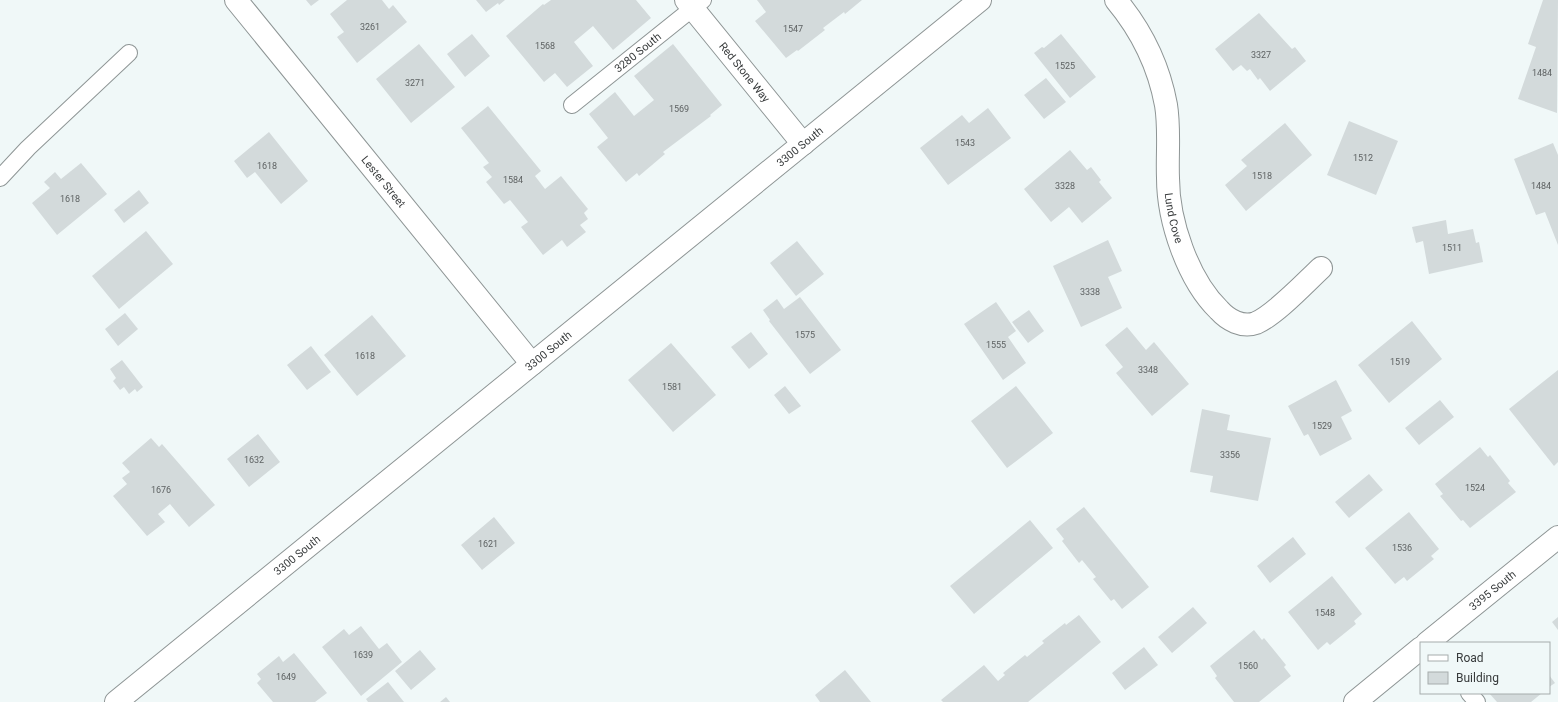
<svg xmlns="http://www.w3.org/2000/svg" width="1558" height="702" font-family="Roboto,sans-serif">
<rect width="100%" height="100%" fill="#f0f8f8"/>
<path fill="#d3dadb" d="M 306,0 L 319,0 L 311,6 Z
M 347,0 L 382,0 L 389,9 L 393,5 L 407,22 L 357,63 L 337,37 L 344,32 L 330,14 Z
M 476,0 L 505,0 L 499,5 L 498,3 L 486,12 Z
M 551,0 L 636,0 L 651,18 L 613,50 L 593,26 L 574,42 L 593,66 L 567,87 L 555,73 L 544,82 L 506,36 L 543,4 L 544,5 Z
M 757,0 L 862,0 L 845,14 L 844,12 L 823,28 L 825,30 L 798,51 L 797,50 L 786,58 L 755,21 L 766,12 Z
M 1543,0 L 1558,0 L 1557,113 L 1518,99 L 1536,47 L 1528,44 Z
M 1259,13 L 1292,49 L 1295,47 L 1306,61 L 1270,91 L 1260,78 L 1258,80 L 1250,69 L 1247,71 L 1241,65 L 1233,71 L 1215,49 Z
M 472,34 L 490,56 L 465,77 L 447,54 Z
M 1061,34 L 1096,77 L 1070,98 L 1034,53 L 1042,47 L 1044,48 Z
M 419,44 L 455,87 L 411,123 L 376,79 Z
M 673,44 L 722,105 L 710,115 L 711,116 L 663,152 L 665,154 L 639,176 L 637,173 L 626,182 L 597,147 L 608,138 L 589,114 L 615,92 L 634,116 L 654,100 L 634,76 Z
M 1046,78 L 1066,102 L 1044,119 L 1024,95 Z
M 488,106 L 541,171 L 535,176 L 545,189 L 561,176 L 588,209 L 584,213 L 588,219 L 580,225 L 586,232 L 567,247 L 562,240 L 543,255 L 521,227 L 528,222 L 510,200 L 504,204 L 486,182 L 492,177 L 483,167 L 489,163 L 461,128 Z
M 988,108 L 1011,138 L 948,185 L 920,148 L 962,115 L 969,123 Z
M 1349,121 L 1398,141 L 1376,195 L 1327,175 Z
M 1285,123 L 1312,155 L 1246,211 L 1225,185 L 1247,166 L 1241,160 Z
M 269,132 L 308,181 L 281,204 L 255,172 L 247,178 L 234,161 Z
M 1553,143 L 1558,155 L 1558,245 L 1545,212 L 1536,215 L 1514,159 Z
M 1070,150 L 1087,170 L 1091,167 L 1101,180 L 1099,182 L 1112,198 L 1082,223 L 1069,207 L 1051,222 L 1024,189 Z
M 81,163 L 107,194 L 57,235 L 32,203 L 50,188 L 44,182 L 55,172 L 61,179 Z
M 139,190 L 149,203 L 124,223 L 114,210 Z
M 1446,220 L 1448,234 L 1473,229 L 1476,243 L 1479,242 L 1483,262 L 1429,274 L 1423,241 L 1416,243 L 1412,227 Z
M 146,231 L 173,264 L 119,309 L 92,276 Z
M 1108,240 L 1122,271 L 1108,277 L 1122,308 L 1081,327 L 1053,266 Z
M 797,241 L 824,274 L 796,296 L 770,263 Z
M 800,297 L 841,350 L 810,374 L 769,321 L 770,320 L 763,310 L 777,299 L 784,309 Z
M 996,302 L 1016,331 L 1008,337 L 1026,363 L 1003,380 L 964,324 Z
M 1029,310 L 1044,331 L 1028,343 L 1012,322 Z
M 125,313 L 138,329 L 118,346 L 105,329 Z
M 372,315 L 406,356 L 357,396 L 324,355 Z
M 1412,321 L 1442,359 L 1389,403 L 1358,365 Z
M 1127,327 L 1146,350 L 1154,342 L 1189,384 L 1152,416 L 1116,373 L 1123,367 L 1105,345 Z
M 751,332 L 768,354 L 749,369 L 731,347 Z
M 671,343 L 716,395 L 673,432 L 628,380 Z
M 311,346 L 331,372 L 307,390 L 287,365 Z
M 122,360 L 143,387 L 137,392 L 135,389 L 129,394 L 124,387 L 120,390 L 113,381 L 116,378 L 110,369 Z
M 1558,370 L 1558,462 L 1554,466 L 1509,409 Z
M 1336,380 L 1352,411 L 1341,417 L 1352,439 L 1320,456 L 1308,434 L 1304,436 L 1288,406 Z
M 785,386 L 801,406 L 789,414 L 774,395 Z
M 1016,386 L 1053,433 L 1007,468 L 971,421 Z
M 1440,400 L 1454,417 L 1419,445 L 1405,428 Z
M 1202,409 L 1230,415 L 1227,430 L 1271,438 L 1258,501 L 1210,492 L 1213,476 L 1190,472 Z
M 258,434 L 280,462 L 249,487 L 227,459 Z
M 151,438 L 159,447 L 162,444 L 215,505 L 189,527 L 170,504 L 158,514 L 165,522 L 147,536 L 113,496 L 127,484 L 122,478 L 130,472 L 122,463 Z
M 1480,447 L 1488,457 L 1490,455 L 1510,481 L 1508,483 L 1516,492 L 1470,528 L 1463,520 L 1461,521 L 1440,496 L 1443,494 L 1435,484 Z
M 1369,474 L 1383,490 L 1349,518 L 1335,502 Z
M 1084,507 L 1149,587 L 1122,609 L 1114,599 L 1111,601 L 1093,579 L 1096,577 L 1082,560 L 1079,563 L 1062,541 L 1064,539 L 1056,529 Z
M 1409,512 L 1439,549 L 1431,556 L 1434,559 L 1407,581 L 1404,577 L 1395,584 L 1365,548 Z
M 494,517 L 515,543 L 482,570 L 461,545 Z
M 1030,520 L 1053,548 L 974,614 L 950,586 Z
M 1293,537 L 1306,554 L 1270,583 L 1257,566 Z
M 1332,576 L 1362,614 L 1354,621 L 1356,624 L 1330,645 L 1327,642 L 1318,650 L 1288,612 Z
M 1193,607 L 1207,623 L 1172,653 L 1158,637 Z
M 1079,615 L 1101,642 L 1028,702 L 943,702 L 941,700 L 984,665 L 998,681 L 1005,675 L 1003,673 L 1025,655 L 1027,657 L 1044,643 L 1042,641 L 1065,623 L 1066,625 Z
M 1558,617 L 1558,630 L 1552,622 Z
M 361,626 L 379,649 L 387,643 L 402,662 L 361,696 L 322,647 L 344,629 L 349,635 Z
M 1254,630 L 1262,640 L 1264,638 L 1286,665 L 1284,667 L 1291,676 L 1259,702 L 1234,702 L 1215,678 L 1217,676 L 1210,666 Z
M 1144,647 L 1158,665 L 1125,690 L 1112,673 Z
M 420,650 L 436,669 L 411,690 L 395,671 Z
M 294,653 L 327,693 L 315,702 L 273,702 L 257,683 L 261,679 L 257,674 L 279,656 L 283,662 Z
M 845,670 L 871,702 L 820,702 L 815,695 Z
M 1549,675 L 1555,683 L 1549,687 Z
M 388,682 L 404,702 L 368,702 L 366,699 Z
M 1489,693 L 1542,693 L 1531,702 L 1497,702 Z
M 446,697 L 450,702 L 440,702 Z"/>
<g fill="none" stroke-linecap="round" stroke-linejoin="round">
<g stroke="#8e9595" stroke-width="18">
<g id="service">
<path id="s1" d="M 572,105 L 703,0"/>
<path d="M 0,178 L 28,148 L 129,53"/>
<path d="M 1469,693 L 1477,702"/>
</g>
</g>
<g stroke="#8e9595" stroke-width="24">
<g id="minor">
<path id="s2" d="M 236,0 L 532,364"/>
<path id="s3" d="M 686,0 L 803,144"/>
<path id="s4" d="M 1116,0 C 1141,30 1159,67 1166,105 C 1170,129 1167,154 1168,178 C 1168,221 1188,280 1219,310 C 1228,320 1242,328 1256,323 C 1275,315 1305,283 1321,268"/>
<path id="s5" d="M 1427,643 L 1558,537"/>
<path id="s6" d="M 116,702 L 980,0"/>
<path d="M 1355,702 L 1421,648"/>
</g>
</g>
<use href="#service" stroke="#fff" stroke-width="16"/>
<use href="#minor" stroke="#fff" stroke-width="22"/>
</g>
<g text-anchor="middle" stroke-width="3" stroke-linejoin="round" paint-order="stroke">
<g font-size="9" fill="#5e6263">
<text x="370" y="30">3261</text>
<text x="793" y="32">1547</text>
<text x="545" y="49">1568</text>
<text x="1261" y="58">3327</text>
<text x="1065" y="69">1525</text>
<text x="1542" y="76">1484</text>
<text x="415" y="86">3271</text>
<text x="679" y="112">1569</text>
<text x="965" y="146">1543</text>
<text x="1363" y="161">1512</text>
<text x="267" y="169">1618</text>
<text x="1262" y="179">1518</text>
<text x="513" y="183">1584</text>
<text x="1065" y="189">3328</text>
<text x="1541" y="189">1484</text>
<text x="70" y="202">1618</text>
<text x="1452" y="251">1511</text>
<text x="1090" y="295">3338</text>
<text x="805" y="338">1575</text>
<text x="996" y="348">1555</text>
<text x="365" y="359">1618</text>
<text x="1400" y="365">1519</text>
<text x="1148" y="373">3348</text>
<text x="672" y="390">1581</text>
<text x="1322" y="429">1529</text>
<text x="1230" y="458">3356</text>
<text x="254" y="463">1632</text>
<text x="1475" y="491">1524</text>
<text x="161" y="493">1676</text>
<text x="488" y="547">1621</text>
<text x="1402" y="551">1536</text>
<text x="1325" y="616">1548</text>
<text x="363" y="658">1639</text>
<text x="1248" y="669">1560</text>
<text x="286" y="680">1649</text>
</g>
<g font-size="11" fill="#373a3b" stroke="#f0f8f8">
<text dy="4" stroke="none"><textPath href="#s1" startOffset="84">3280 South</textPath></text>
<text dy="4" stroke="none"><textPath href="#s3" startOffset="93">Red Stone Way</textPath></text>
<text dy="4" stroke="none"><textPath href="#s6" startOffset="881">3300 South</textPath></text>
<text dy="4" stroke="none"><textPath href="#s2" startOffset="234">Lester Street</textPath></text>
<text dy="4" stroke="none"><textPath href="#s4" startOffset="231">Lund Cove</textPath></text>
<text dy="4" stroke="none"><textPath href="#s6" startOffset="557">3300 South</textPath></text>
<text dy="4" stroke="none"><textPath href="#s6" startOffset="233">3300 South</textPath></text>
<text dy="4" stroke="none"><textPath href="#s5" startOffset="84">3395 South</textPath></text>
</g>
</g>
<rect x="1420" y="642" width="130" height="52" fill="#f0f8f8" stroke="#a6acac"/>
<rect x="1428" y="655" width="20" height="6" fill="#ffffff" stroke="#a6acac"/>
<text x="1456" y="662" font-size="12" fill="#373a3b">Road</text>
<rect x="1428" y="672" width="20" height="12" fill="#d3dadb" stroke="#a6acac"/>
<text x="1456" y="682" font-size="12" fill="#373a3b">Building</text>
</svg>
